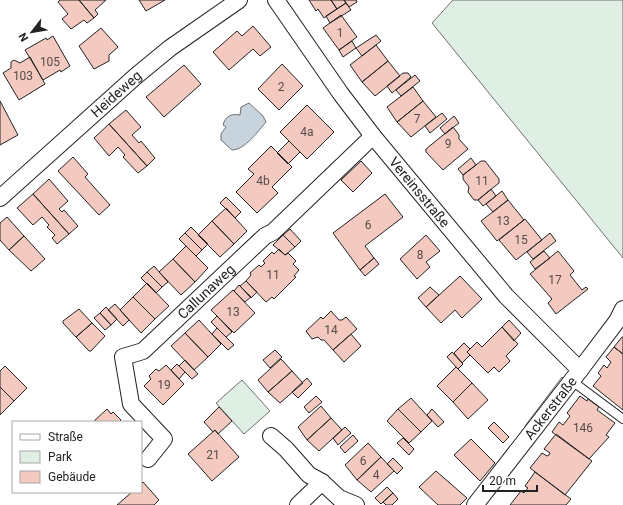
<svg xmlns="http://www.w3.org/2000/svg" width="623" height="505" font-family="Roboto,sans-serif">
<rect width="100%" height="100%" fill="#fff"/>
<path fill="#e0efe3" stroke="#6f6f6f" d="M 453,0 L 623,0 L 623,258 L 432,23 Z
M 562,377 L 564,380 L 526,428 L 525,426 Z
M 242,380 L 270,411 L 244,434 L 216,403 Z"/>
<path fill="#c7d3dd" stroke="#6f6f6f" d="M 249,103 L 263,116 L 266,122 C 259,130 245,150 232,150 L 221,140 L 221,134 L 226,127 L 223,125 C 225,117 231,113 240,115 L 241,107 Z"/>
<path fill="#f3c9c0" stroke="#222" d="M 60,0 L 79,0 L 94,18 L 87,23 L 84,20 L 71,29 L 62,19 L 68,14 L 58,2 Z
M 79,0 L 106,0 L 95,10 L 98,14 L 94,18 Z
M 139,0 L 165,0 L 146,11 Z
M 309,0 L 331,0 L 337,9 L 324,18 L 318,9 L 316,11 Z
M 331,0 L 344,0 L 346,3 L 337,9 Z
M 344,0 L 356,0 L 357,2 L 349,7 Z
M 346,3 L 351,10 L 330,23 L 326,16 Z
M 341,15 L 357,37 L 339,50 L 323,28 Z
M 253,26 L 271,47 L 260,56 L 253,49 L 229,70 L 213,52 L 237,31 L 242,36 Z
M 101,28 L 118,47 L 109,55 L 109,61 L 94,69 L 79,46 Z
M 376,35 L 381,41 L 362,56 L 356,48 Z
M 53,36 L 70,66 L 61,72 L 60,70 L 43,80 L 25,50 L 46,38 L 47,40 Z
M 352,41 L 356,48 L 343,57 L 339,50 Z
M 376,45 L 388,61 L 362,82 L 350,65 Z
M 30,57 L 45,84 L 19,100 L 3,73 L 11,68 L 11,62 L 14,60 L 20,63 Z
M 388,61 L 400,76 L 375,96 L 362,82 Z
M 282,64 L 303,86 L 279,110 L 258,89 Z
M 184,65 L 201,84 L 164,117 L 146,97 Z
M 403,73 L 408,73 L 411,77 L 392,93 L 387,86 Z
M 415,75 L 420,81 L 401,96 L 396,90 Z
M 413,87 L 423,101 L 397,122 L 387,107 Z
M 0,101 L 18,135 L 0,145 Z
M 423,101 L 436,117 L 411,137 L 397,122 Z
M 307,105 L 334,132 L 307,159 L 280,132 Z
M 126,110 L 141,127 L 132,135 L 139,143 L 141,141 L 155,158 L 147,166 L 109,124 Z
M 442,113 L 447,119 L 430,133 L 425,126 Z
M 454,116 L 459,123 L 445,134 L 440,128 Z
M 109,124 L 147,166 L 138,173 L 123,157 L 125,155 L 118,147 L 109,156 L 94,138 Z
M 453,127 L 459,135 L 459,139 L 468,149 L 443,170 L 426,152 L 426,149 Z
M 289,141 L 300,152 L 288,164 L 277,153 Z
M 271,146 L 292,167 L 272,187 L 278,193 L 257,213 L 236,192 L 254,174 L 248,169 Z
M 73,157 L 88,174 L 85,177 L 110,205 L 99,215 L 58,171 Z
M 471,158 L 476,165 L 463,175 L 458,169 Z
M 361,161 L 372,173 L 353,192 L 341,180 Z
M 481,161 L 485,161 L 499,179 L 499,183 L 478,200 L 474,200 L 468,192 L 469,187 L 463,179 L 463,175 Z
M 49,179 L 68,201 L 59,209 L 62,212 L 64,210 L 78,226 L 69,234 L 33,194 Z
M 491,189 L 496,196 L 483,206 L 478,200 Z
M 502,191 L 508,200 L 493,212 L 486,204 Z
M 33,194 L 69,234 L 57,244 L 52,238 L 55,235 L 47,227 L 49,225 L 42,217 L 33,225 L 17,208 Z
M 385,194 L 403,217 L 365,246 L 374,258 L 360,270 L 333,233 Z
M 226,197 L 241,212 L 235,218 L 220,203 Z
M 508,200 L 524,220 L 497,241 L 481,221 Z
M 226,208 L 247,231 L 234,244 L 212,221 Z
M 7,217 L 24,236 L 9,250 L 0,240 L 0,223 Z
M 525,219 L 542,240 L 516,260 L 499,240 Z
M 212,221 L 234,244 L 220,257 L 198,235 Z
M 191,227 L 208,244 L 202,250 L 185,233 Z
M 290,229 L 301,241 L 295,247 L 283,235 Z
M 185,233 L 202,250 L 196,256 L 179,239 Z
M 550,233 L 556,241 L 533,259 L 527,252 Z
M 283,235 L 295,247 L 285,255 L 273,245 Z
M 426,235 L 440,251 L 426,262 L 430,267 L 417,279 L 400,259 Z
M 24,236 L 45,259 L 31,271 L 9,250 Z
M 186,246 L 208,268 L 195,282 L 173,259 Z
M 279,249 L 285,255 L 288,253 L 296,261 L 293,264 L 299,270 L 294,276 L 296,277 L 274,299 L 272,297 L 266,302 L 246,281 L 251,275 L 250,273 L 259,265 L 261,267 L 265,263 L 263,261 L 272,252 L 274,254 Z
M 544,251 L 550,258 L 535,269 L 530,262 Z
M 558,251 L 574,271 L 570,275 L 582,290 L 586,287 L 588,289 L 556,314 L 548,303 L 552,299 L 530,274 Z
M 374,258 L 379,264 L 365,276 L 360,270 Z
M 173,259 L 195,282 L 181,295 L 159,272 Z
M 154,266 L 168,282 L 162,287 L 147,272 Z
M 147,272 L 162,287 L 156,293 L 141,278 Z
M 460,276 L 482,299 L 462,318 L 455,310 L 441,323 L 426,307 Z
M 246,281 L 257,292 L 251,298 L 240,286 Z
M 147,283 L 169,306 L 155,319 L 133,297 Z
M 239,285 L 251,297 L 245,302 L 234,291 Z
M 430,287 L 439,295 L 426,307 L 418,298 Z
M 233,290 L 255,313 L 234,333 L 211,310 Z
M 133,297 L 155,319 L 141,333 L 120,310 Z
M 115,304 L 129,320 L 123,326 L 108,310 Z
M 106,307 L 117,319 L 111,325 L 100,313 Z
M 79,309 L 92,323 L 76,337 L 63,323 L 63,321 Z
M 331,311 L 339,320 L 342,320 L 346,317 L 357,329 L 333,350 L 324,340 L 321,340 L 318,337 L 312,339 L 306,331 L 321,317 L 323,319 Z
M 100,313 L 111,325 L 105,330 L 94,318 Z
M 217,316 L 232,332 L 226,337 L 211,322 Z
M 199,320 L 221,344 L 208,357 L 185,333 Z
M 509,320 L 521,333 L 514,341 L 502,327 Z
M 92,323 L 105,336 L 91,351 L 89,351 L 76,337 Z
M 502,327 L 518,344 L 506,356 L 510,361 L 499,372 L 494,367 L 488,373 L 467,352 L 477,342 L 482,347 Z
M 217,328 L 234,345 L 228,350 L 212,334 Z
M 185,333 L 208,357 L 194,370 L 171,346 Z
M 351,334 L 361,346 L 344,362 L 333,350 Z
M 622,337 L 623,337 L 623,354 L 614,347 Z
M 464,343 L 470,349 L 467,352 L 470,355 L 462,363 L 454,353 Z
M 614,347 L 623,354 L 623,410 L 593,386 L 601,376 L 598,373 L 604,365 L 607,368 L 611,362 L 606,357 Z
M 275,350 L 282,357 L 270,368 L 263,360 Z
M 452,352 L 463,364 L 458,369 L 447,357 Z
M 281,359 L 292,371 L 268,392 L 258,380 Z
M 185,360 L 198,374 L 192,379 L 179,366 Z
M 177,364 L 185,372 L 179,379 L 171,370 Z
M 166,365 L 184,384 L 163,405 L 144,386 L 151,379 L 149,376 L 156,369 L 159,371 Z
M 5,366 L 27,388 L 14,401 L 0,387 L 0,371 Z
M 456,367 L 472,383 L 453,402 L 437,386 Z
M 292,371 L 303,383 L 280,403 L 268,392 Z
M 307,378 L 312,384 L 298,398 L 292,392 Z
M 472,383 L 488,400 L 468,419 L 453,402 Z
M 0,387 L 14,401 L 0,415 Z
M 316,396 L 322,402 L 309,413 L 304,407 Z
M 580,396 L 587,401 L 588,399 L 599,407 L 597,410 L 615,423 L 606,435 L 609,437 L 589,459 L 552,432 L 559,422 L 563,425 L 570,416 L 567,413 Z
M 411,398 L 432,421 L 421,432 L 398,409 Z
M 321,406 L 331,418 L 307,440 L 298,427 Z
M 219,407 L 232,421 L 218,434 L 215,430 L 213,432 L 204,422 Z
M 107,409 L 111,414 L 113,412 L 121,420 L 119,422 L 93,422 Z
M 398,409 L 421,432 L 409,443 L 387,421 Z
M 432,409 L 444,422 L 438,427 L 427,415 Z
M 331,418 L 342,430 L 319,451 L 307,440 Z
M 494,422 L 509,437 L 503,443 L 488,428 Z
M 345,427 L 351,433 L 338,445 L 333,438 Z
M 215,430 L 239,457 L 212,481 L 188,454 Z
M 556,434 L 592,461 L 565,495 L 530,468 L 542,453 L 547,456 L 549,455 L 550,453 L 544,449 Z
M 353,435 L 358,441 L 345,453 L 340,447 Z
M 403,438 L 414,449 L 409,455 L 397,443 Z
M 471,439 L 495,463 L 480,481 L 454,455 Z
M 368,443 L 381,457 L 357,480 L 345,465 Z
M 381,457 L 394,471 L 371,492 L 357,480 Z
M 393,458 L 403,468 L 397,474 L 387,464 Z
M 436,471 L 467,498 L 460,505 L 438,505 L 419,487 Z
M 535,472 L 571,499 L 566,505 L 510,505 L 521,491 L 524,493 L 526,490 L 528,488 L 525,486 Z
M 143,482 L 159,500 L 154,505 L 117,505 L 132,492 L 141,492 L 141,484 Z
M 387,487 L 393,493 L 381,504 L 375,498 Z
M 393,493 L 398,499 L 392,505 L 386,505 L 383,502 Z"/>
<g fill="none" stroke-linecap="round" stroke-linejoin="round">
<g stroke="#222" stroke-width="10">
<path id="lane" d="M 572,381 L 623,419"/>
</g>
<g stroke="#222" stroke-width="18">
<g id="street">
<path id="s1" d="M 276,0 L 341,94 L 373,136 L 506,296 L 580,370"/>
<path id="s2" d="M 0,198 L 136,76 L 170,48 L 239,0"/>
<path d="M 271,436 L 286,449 L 309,475 L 322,482 L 339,498 L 356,505"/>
<path id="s3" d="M 148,459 L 164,439 L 131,404 L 123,357 L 143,351 L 265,236 L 273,232 L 373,136"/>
<path d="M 298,505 L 322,482"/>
<path id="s4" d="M 475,505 L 580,370 L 617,321 L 623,309"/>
</g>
</g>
<use href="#lane" stroke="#fff" stroke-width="8"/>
<use href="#street" stroke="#fff" stroke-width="16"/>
</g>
<g text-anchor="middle" stroke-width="3" stroke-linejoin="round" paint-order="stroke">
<g font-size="12" fill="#564c4a">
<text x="340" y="37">1</text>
<text x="50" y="66">105</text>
<text x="23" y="80">103</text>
<text x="281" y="91">2</text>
<text x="417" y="123">7</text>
<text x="307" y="136">4a</text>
<text x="448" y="148">9</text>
<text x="263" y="185">4b</text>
<text x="482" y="185">11</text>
<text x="503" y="225">13</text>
<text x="368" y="229">6</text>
<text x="521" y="244">15</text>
<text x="420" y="259">8</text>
<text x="273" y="279">11</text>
<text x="555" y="284">17</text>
<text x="233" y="316">13</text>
<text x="331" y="334">14</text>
<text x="164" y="389">19</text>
<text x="583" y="432">146</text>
<text x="213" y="459">21</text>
<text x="363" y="465">6</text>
<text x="376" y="479">4</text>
</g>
<g font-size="14" fill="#222" stroke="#fff">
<text dy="5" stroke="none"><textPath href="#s2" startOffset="156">Heideweg</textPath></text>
<text dy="5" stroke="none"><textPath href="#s1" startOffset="240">Vereinsstraße</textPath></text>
<text dy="5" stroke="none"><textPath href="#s3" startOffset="229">Callunaweg</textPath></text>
<text dy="5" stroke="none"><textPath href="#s4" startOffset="123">Ackerstraße</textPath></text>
</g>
</g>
<rect x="12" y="421" width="130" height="72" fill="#ffffff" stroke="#a7a7a7"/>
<rect x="20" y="434" width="20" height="6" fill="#ffffff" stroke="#a7a7a7"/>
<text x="48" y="441" font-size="12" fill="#222222">Straße</text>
<rect x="20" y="451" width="20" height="12" fill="#e0efe3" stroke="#a7a7a7"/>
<text x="48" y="461" font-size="12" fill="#222222">Park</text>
<rect x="20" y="471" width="20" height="12" fill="#f3c9c0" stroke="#a7a7a7"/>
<text x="48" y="481" font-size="12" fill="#222222">Gebäude</text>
<g transform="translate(32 32) rotate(239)" stroke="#ffffff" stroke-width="3" paint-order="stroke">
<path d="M0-3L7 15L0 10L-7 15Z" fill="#222222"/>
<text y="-6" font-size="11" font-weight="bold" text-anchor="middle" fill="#222222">N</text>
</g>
<path d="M483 485v6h54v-6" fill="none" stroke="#222222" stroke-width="2"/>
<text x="489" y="485" font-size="12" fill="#222222" stroke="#ffffff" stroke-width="3" paint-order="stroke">20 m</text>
</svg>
